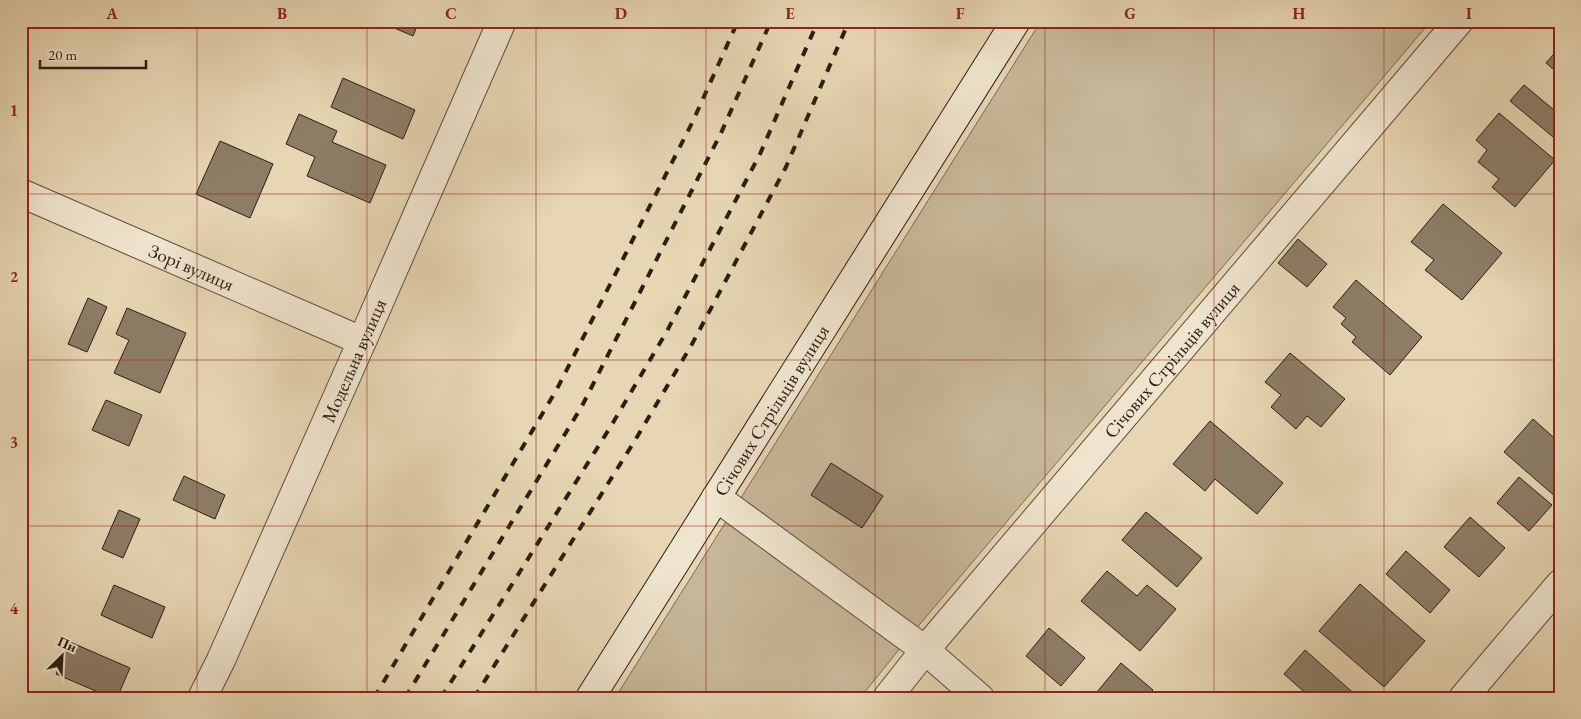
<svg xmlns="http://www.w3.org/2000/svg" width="1581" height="719" font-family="'EB Garamond',serif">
<rect width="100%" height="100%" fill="#e7d5b3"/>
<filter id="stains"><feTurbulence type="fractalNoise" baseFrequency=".004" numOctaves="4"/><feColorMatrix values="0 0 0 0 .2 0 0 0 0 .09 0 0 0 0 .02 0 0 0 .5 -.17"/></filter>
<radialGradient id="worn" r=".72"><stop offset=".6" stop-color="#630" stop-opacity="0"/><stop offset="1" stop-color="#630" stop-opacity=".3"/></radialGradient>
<path fill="#c7b698" stroke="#796a56" d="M 1041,21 L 1431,21 L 909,637 L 860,698 L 615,698 Z"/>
<path fill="#8d7d67" stroke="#2b1e15" d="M 378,21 L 419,21 L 413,36 Z
M 1560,47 L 1560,75 L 1546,63 Z
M 343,78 L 415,110 L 403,139 L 331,107 Z
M 1524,85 L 1560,115 L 1560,129 L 1553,137 L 1510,101 Z
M 1499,113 L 1555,160 L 1515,207 L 1492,187 L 1499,179 L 1478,162 L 1487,150 L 1476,140 Z
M 299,114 L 337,131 L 332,142 L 386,165 L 370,203 L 307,176 L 315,157 L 286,144 Z
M 220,141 L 273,164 L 250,218 L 196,194 Z
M 1443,204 L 1502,253 L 1462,300 L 1425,270 L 1434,260 L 1411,242 Z
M 1298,239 L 1327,264 L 1307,287 L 1278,263 Z
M 1356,280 L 1422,337 L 1390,375 L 1352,342 L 1356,337 L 1341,324 L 1346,318 L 1333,307 Z
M 88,298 L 107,307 L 87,352 L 68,344 Z
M 127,308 L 186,333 L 160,393 L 114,373 L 129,340 L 116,334 Z
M 1290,353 L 1345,399 L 1321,427 L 1307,416 L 1296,429 L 1271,407 L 1281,395 L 1265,382 Z
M 106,400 L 142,415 L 129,446 L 92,430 Z
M 1533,419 L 1560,443 L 1560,495 L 1557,498 L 1504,452 Z
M 1210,421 L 1283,483 L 1257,514 L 1215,479 L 1205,491 L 1173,464 Z
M 831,463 L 883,496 L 862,528 L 811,495 Z
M 184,476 L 225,495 L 215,519 L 173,500 Z
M 1519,477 L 1552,505 L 1529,531 L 1497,503 Z
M 119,510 L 140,519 L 123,558 L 102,549 Z
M 1146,512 L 1202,558 L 1177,587 L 1122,540 Z
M 1470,517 L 1505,548 L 1479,577 L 1444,547 Z
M 1406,551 L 1450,590 L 1430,613 L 1386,574 Z
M 1107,571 L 1137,596 L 1147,585 L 1176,609 L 1140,651 L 1081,601 Z
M 1360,584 L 1425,641 L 1384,687 L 1319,631 Z
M 114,585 L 165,607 L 152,638 L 101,615 Z
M 1049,628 L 1085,658 L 1061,686 L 1026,656 Z
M 70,642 L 130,668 L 117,698 L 112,698 L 56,674 Z
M 1305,650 L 1359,698 L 1311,698 L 1284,674 Z
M 1121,663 L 1153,690 L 1147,698 L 1092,698 Z"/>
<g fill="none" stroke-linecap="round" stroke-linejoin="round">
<g stroke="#5a4c3c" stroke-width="30">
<g id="street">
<path id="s1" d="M 21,193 L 362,341"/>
<path d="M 716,497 L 925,650 L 980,698"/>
<path id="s2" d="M 202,698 L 221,660 L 374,314 L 502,21"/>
<path id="s3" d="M 887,698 L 925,650 L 1459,21"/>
<path d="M 1463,698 L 1560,584"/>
</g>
</g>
<g stroke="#2b1e15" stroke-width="30">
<g id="secondary">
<path id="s4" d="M 590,698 L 1016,21"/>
</g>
</g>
<use href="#street" stroke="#efe4ce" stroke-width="28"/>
<use href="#secondary" stroke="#efe4ce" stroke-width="28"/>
<path stroke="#2b1e15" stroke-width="4" stroke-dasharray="9 9" stroke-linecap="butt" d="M 374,698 L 557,389 L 693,121 L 738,21
M 405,698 L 582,406 L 721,133 L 771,21
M 441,698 L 611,426 L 667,331 L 760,154 L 818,21
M 474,698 L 634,442 L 691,346 L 786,167 L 849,21"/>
</g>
<path fill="none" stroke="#8f2418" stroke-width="1" stroke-opacity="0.55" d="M 197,21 L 197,698M 367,21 L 367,698M 536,21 L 536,698M 706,21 L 706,698M 875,21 L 875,698M 1045,21 L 1045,698M 1214,21 L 1214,698M 1384,21 L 1384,698M 21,194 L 1560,194M 21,360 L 1560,360M 21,526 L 1560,526"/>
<g text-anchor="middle" stroke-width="4.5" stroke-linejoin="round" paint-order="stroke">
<g font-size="19" fill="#2b1e15" stroke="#efe4ce">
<text dy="7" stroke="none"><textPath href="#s1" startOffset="186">Зорі вулиця</textPath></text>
<text dy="7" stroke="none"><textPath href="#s3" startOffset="442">Січових Стрільців вулиця</textPath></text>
<text dy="7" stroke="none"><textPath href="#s2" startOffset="370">Модельна вулиця</textPath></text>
<text dy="7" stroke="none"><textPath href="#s4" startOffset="340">Січових Стрільців вулиця</textPath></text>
</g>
</g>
<rect width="1581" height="719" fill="none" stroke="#e7d5b3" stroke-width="55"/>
<g transform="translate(62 656) rotate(24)" stroke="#efe4ce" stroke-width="4" paint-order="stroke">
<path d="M0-4L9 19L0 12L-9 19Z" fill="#2b1e15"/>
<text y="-8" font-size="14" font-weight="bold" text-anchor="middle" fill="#2b1e15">Пн</text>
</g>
<path d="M40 60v8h106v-8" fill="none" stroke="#2b1e15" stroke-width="2.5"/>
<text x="48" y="60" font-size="15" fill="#2b1e15" stroke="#efe4ce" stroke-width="4" paint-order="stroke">20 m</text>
<rect x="28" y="28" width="1526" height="664" fill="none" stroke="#8f2418" stroke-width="2"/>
<g font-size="16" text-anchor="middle" font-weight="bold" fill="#8f2418">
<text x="112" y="19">A</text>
<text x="282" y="19">B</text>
<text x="451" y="19">C</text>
<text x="621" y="19">D</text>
<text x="790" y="19">E</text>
<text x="960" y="19">F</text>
<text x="1130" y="19">G</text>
<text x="1299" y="19">H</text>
<text x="1469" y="19">I</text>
<text x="14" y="116">1</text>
<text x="14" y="282">2</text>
<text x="14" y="448">3</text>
<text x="14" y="614">4</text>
</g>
<rect width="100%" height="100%" filter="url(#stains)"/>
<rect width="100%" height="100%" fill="url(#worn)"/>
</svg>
